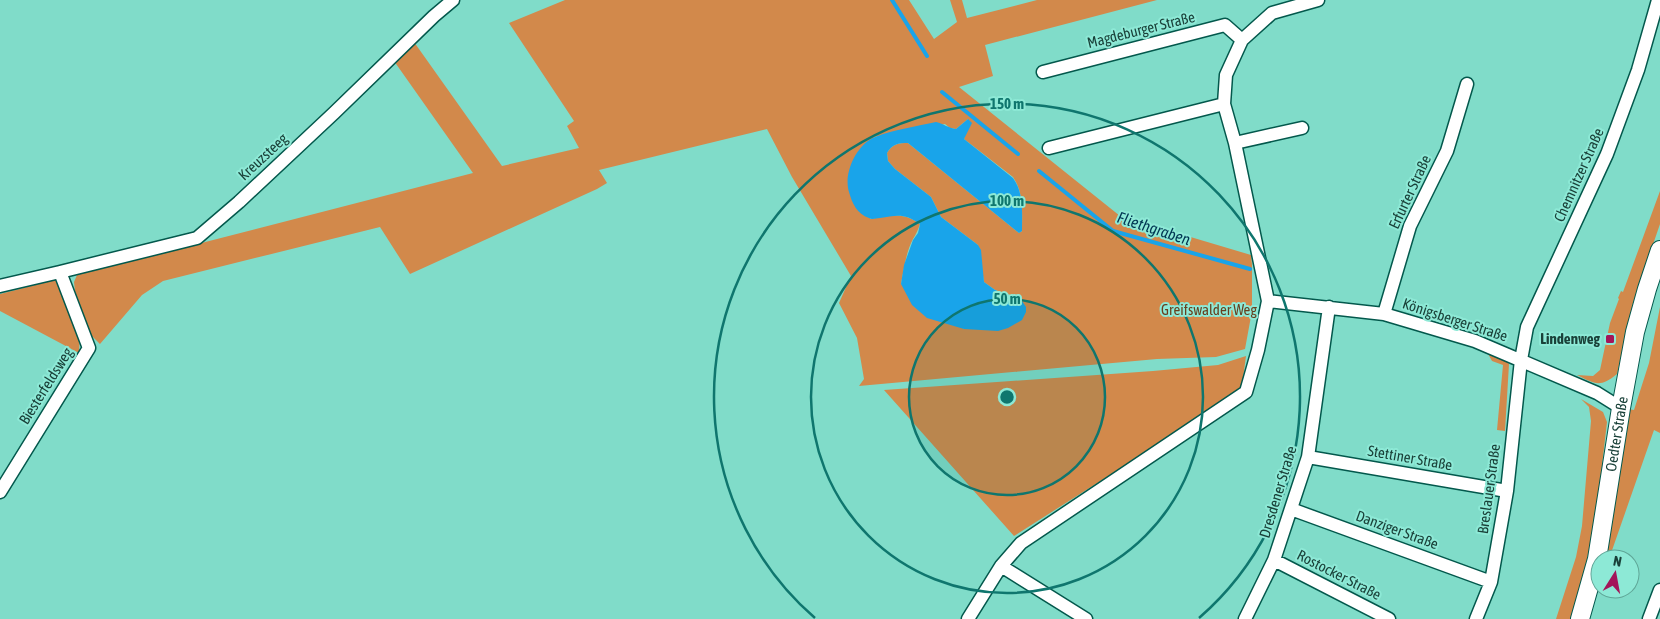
<svg xmlns="http://www.w3.org/2000/svg" width="1660" height="619" font-family="'Asap Condensed',sans-serif">
<rect width="100%" height="100%" fill="#80dcc9"/>
<path fill="#d2894b" fill-rule="evenodd" d="M 565,0 L 909,0 L 934,39 L 957,22 L 950,0 L 962,0 L 967,18 L 1037,0 L 1157,0 L 985,45 L 993,76 L 959,87 L 1120,216 L 1251,255 L 1252,265 L 1252,311 L 1245,349 L 1216,357 L 1157,359 L 859,386 L 864,379 L 857,338 L 839,303 L 851,276 L 792,177 L 767,129 L 599,170 L 607,183 L 597,189 L 410,274 L 380,227 L 163,281 L 142,295 L 100,344 L 89,333 L 75,291 L 74,282 L 77,275 L 473,173 L 394,61 L 414,42 L 502,166 L 579,148 L 567,126 L 574,121 L 509,23 ZM 968,119 L 964,139 L 1013,177 C 1024,193 1022,212 1022,231 L 1019,233 L 908,143 C 898,143 892,144 887,153 L 888,161 L 895,169 L 931,197 L 941,217 L 978,245 L 984,282 L 995,290 L 1016,297 L 975,329 L 964,329 L 901,284 C 904,269 906,252 913,239 C 916,234 918,230 920,224 C 902,211 890,216 870,219 L 874,137 L 945,124 L 950,128 L 956,129 Z
M 1660,191 L 1660,224 L 1633,303 L 1617,374 C 1600,388 1595,384 1577,375 L 1593,376 L 1600,370 L 1610,323 L 1619,299 L 1618,298 L 1621,291 L 1623,292 Z
M 55,280 L 60,284 L 80,333 L 79,353 L 0,311 L 0,294 Z
M 1660,307 L 1660,433 L 1654,430 L 1609,559 L 1605,559 L 1628,409 L 1634,410 L 1649,363 Z
M 1487,352 L 1504,359 L 1509,364 L 1505,431 L 1497,430 L 1503,365 L 1492,361 Z
M 1246,356 L 1242,386 L 1237,394 L 1014,536 L 884,390 L 1153,371 L 1218,365 Z
M 1581,399 L 1603,412 L 1607,422 L 1596,518 L 1574,619 L 1556,619 L 1576,557 L 1582,526 L 1591,421 L 1589,407 Z"/>
<path fill="#19a4ea" d="M 968,119 L 972,123 L 964,139 L 1013,178 C 1024,193 1022,212 1022,231 L 1019,233 L 908,143 C 898,143 892,144 887,153 L 888,161 L 895,169 L 931,197 L 941,217 L 978,245 L 981,250 L 984,282 L 995,290 L 1022,301 L 1026,307 L 1026,312 L 1022,320 L 1008,328 L 998,331 L 964,329 L 927,318 L 912,305 L 901,284 L 904,265 L 913,240 L 918,233 L 920,224 C 905,213 897,215 880,218 C 876,218 872,220 869,218 C 857,214 852,203 849,192 C 843,173 857,144 875,137 C 892,130 918,126 936,122 C 944,124 948,128 956,129 Z"/>
<g fill="none" stroke-linecap="round" stroke-linejoin="round">
<path stroke="#19a4ea" stroke-width="4" d="M 892,0 L 927,56
M 942,92 L 1018,154
M 1039,171 L 1113,231 L 1250,269"/>
<g stroke="#03584c" stroke-width="15">
<path id="street" d="M 1043,72 L 1225,25 L 1242,40
M 1224,104 L 1226,75 L 1242,40 L 1272,13 L 1318,0
M 1049,148 L 1224,104 L 1235,143 L 1302,128
M 0,286 L 60,272
M 1268,301 L 1384,314 L 1475,341 L 1597,393 L 1621,408
M 1384,314 L 1410,226 L 1447,151 L 1467,84
M 1308,457 L 1507,491
M 0,492 L 89,348 L 60,272 L 197,238 L 239,202 L 334,113 L 434,16 L 453,0
M 1291,509 L 1491,582
M 1274,560 L 1389,619
M 1001,566 L 1086,619
M 968,619 L 1001,566 L 1021,543 L 1246,392 L 1258,350 L 1268,301 L 1235,143
M 1245,619 L 1274,560 L 1308,457 L 1329,307
M 1476,619 L 1491,582 L 1507,491 L 1521,360 L 1527,327 L 1607,154 L 1638,70 L 1658,0
M 1649,619 L 1660,590"/>
</g>
<g stroke="#03584c" stroke-width="20">
<g id="secondary">
<path id="s1" d="M 1580,619 L 1597,559 L 1621,408 L 1635,332 L 1647,289 L 1660,250"/>
</g>
</g>
<use href="#street" stroke="#fff" stroke-width="12"/>
<use href="#secondary" stroke="#fff" stroke-width="18"/>
</g>
<circle cx="1007" cy="397" r="98" fill="#0f766e" fill-opacity=".12"/>
<g fill="none" stroke="#0f766e" stroke-width="2.5">
<circle cx="1007" cy="397" r="98"/>
<circle cx="1007" cy="397" r="196"/>
<path d="M815 618A293 293 0 1 1 1199 618"/>
</g>
<rect fill="#a31559" stroke="#8de9d6" stroke-width="2" x="1605" y="334" width="10" height="10" rx="2.5"/>
<g text-anchor="middle" stroke-width="4" stroke-linejoin="round" paint-order="stroke">
<g font-size="15" fill="#1a4139" stroke="#8de9d6">
<text transform="translate(1141 30) rotate(-14)" y="5">Magdeburger Straße</text>
<text transform="translate(263 157) rotate(-43)" y="5">Kreuzsteeg</text>
<text transform="translate(1579 175) rotate(-66)" y="5">Chemnitzer Straße</text>
<text transform="translate(1410 192) rotate(-65)" y="5">Erfurter Straße</text>
<text transform="translate(1455 320) rotate(18)" y="5">Königsberger Straße</text>
<text transform="translate(46 386) rotate(-58)" y="5">Biesterfeldsweg</text>
<text dy="5" stroke="none"><textPath href="#s1" startOffset="189">Oedter Straße</textPath></text>
<text transform="translate(1410 458) rotate(10)" y="5">Stettiner Straße</text>
<text transform="translate(1489 489) rotate(-82)" y="5">Breslauer Straße</text>
<text transform="translate(1278 492) rotate(-73)" y="5">Dresdener Straße</text>
<text transform="translate(1397 530) rotate(20)" y="5">Danziger Straße</text>
<text transform="translate(1339 575) rotate(27)" y="5">Rostocker Straße</text>
</g>
<g font-size="15" fill="#66401f" stroke="#8de9d6">
<text x="1209" y="315">Greifswalder Weg</text>
</g>
<g font-size="15" font-weight="bold" fill="#1a4139" stroke="#8de9d6" text-anchor="end">
<text x="1600" y="344">Lindenweg</text>
</g>
<g font-size="16" font-style="italic" fill="#003652" stroke="#8de9d6">
<text transform="translate(1154 228) rotate(18)" y="6">Fliethgraben</text>
</g>
</g>
<circle cx="1007" cy="397" r="8" fill="#0f766e" stroke="#8de9d6" stroke-width="2.5"/>
<g font-size="15" text-anchor="middle" font-weight="bold" fill="#0f766e" stroke="#8de9d6" stroke-width="4" stroke-linejoin="round" paint-order="stroke">
<text x="1007" y="109">150 m</text>
<text x="1007" y="206">100 m</text>
<text x="1007" y="304">50 m</text>
</g>
<g transform="translate(1615 574) rotate(11)"><circle r="24" fill="#8de9d6" stroke="#5fa697"/>
<path d="M0-4L9 19L0 12L-9 19Z" fill="#a31559"/>
<text y="-8" font-size="14" font-weight="bold" text-anchor="middle" fill="#1a4139">N</text>
</g>
</svg>
